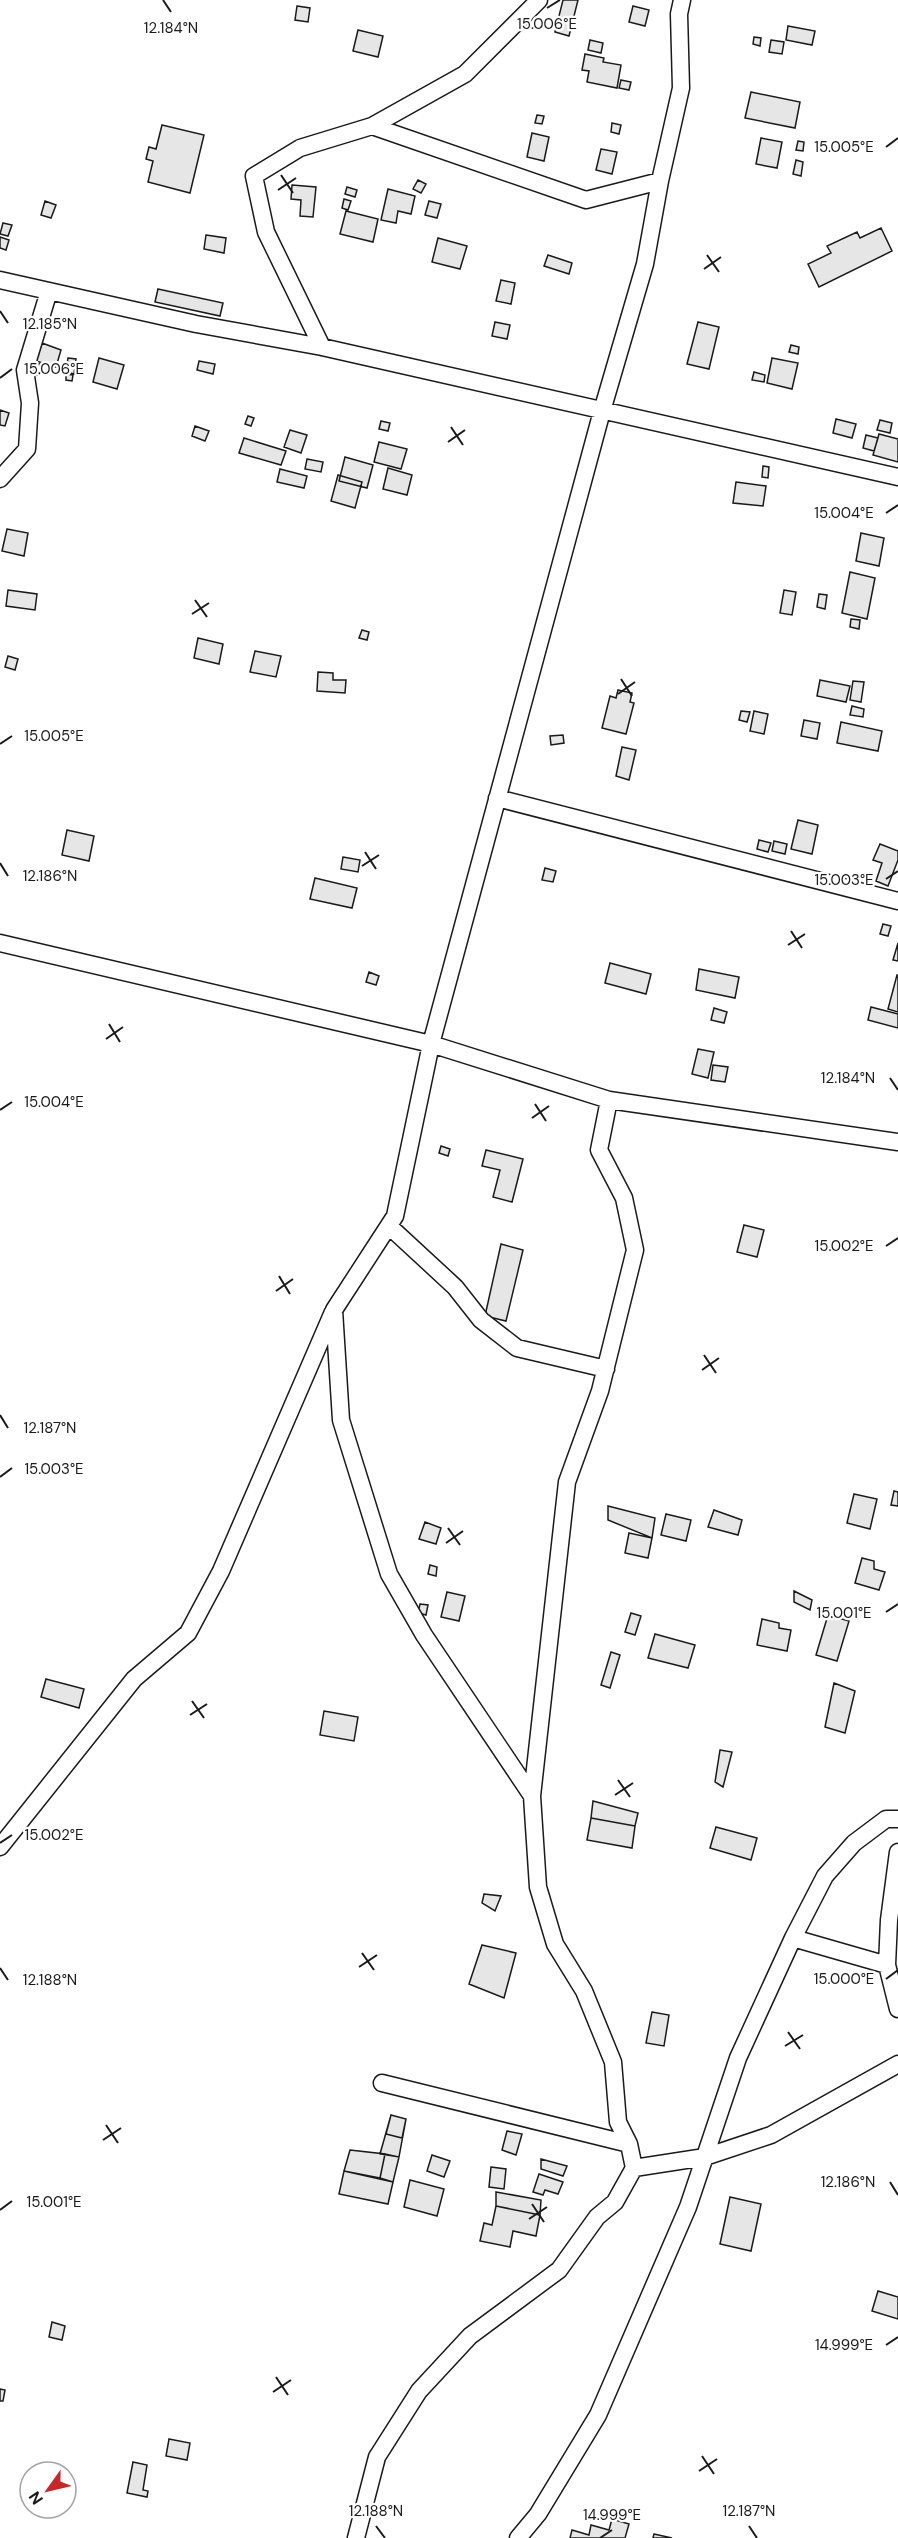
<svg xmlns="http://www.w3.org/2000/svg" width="898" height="2538" font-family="'DM Sans',sans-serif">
<rect width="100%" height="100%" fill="#fff"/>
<path fill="#e6e6e6" stroke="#1a1a1a" stroke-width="1.5" d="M 563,0 L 578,0 L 569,36 L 555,32 Z
M 297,6 L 310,8 L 308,22 L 295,20 Z
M 633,6 L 649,10 L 645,26 L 629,22 Z
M 788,26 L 815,31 L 812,45 L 786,40 Z
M 358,30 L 383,36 L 378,57 L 353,51 Z
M 754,37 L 761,38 L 760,46 L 753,44 Z
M 590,40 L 603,43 L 601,53 L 588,50 Z
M 771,40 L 784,42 L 782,54 L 769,52 Z
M 585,54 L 604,58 L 603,62 L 621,65 L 617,88 L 587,82 L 589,71 L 582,70 Z
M 621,80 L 631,82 L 629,90 L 619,88 Z
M 751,92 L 800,102 L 795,128 L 745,118 Z
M 537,115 L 544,116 L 542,124 L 535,123 Z
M 612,123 L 621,125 L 619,134 L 611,132 Z
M 162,125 L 204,135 L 190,193 L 148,182 L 153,161 L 146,159 L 149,147 L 156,149 Z
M 532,133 L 549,137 L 544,161 L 527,157 Z
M 761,138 L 782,142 L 777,168 L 756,164 Z
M 798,141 L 804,142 L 803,151 L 796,150 Z
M 601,149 L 617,152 L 612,174 L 596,170 Z
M 796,160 L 803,162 L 801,176 L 793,174 Z
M 418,180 L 426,184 L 421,193 L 413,189 Z
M 292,185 L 316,187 L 313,217 L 300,216 L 301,200 L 291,199 Z
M 347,187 L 357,190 L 355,197 L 345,194 Z
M 388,189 L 415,196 L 411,214 L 398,211 L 396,223 L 381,220 Z
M 344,199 L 351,201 L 348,210 L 342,208 Z
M 45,201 L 56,205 L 51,218 L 41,215 Z
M 429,201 L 441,204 L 437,218 L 425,215 Z
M 346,211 L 378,219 L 373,242 L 340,234 Z
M 3,223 L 12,225 L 8,236 L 0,234 Z
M 881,228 L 892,251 L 819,287 L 808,264 L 831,253 L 827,246 L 857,232 L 860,238 Z
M 206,235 L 226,238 L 224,253 L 204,249 Z
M 0,237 L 9,240 L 6,250 L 0,248 Z
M 438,238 L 467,246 L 460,269 L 432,262 Z
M 548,255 L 572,263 L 569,274 L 544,266 Z
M 501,280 L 515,283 L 511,304 L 496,301 Z
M 158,289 L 223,303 L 220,316 L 155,302 Z
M 495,322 L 510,325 L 507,339 L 492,336 Z
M 698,322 L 719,327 L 709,369 L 687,364 Z
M 42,343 L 61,350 L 56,367 L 36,361 Z
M 791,345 L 799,347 L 798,354 L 789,352 Z
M 68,358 L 76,359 L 74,374 L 66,372 Z
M 99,358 L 124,365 L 117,389 L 93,382 Z
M 772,358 L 798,363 L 792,389 L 767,383 Z
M 199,361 L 215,364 L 213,374 L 197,370 Z
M 33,363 L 40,364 L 39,375 L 31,374 Z
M 754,372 L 765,375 L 764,382 L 752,380 Z
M 66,374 L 73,375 L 72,381 L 66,380 Z
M 0,410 L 9,413 L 5,426 L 0,425 Z
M 248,416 L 254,418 L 251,426 L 245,424 Z
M 836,419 L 856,424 L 852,438 L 833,433 Z
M 880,420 L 892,423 L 890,433 L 877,430 Z
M 381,421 L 390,423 L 388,431 L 379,429 Z
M 195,426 L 209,431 L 205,441 L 192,436 Z
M 290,430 L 307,435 L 301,453 L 284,447 Z
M 879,434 L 898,439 L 898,462 L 873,455 Z
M 866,435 L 878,438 L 874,451 L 863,448 Z
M 244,438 L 286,451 L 281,465 L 239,453 Z
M 379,442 L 407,449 L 401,469 L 374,462 Z
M 345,457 L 373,465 L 367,488 L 339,481 Z
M 307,459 L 323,462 L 321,472 L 305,469 Z
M 763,466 L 769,467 L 768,478 L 762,477 Z
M 388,468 L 412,475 L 407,495 L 383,489 Z
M 280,469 L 307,476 L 304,488 L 277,482 Z
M 338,475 L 362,482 L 355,508 L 331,501 Z
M 736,482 L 766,486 L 763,506 L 733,503 Z
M 7,529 L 28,533 L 24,556 L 2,551 Z
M 861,533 L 884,538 L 879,566 L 856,561 Z
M 850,572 L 875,578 L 867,619 L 842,613 Z
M 8,590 L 37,594 L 35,610 L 6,606 Z
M 784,590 L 796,592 L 792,615 L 780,613 Z
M 819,594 L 827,595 L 825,609 L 817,607 Z
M 851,619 L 860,620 L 859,629 L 850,627 Z
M 362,630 L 369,632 L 367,640 L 359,638 Z
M 198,638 L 223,644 L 219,664 L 194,658 Z
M 255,651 L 281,656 L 276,677 L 250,672 Z
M 8,656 L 18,659 L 15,670 L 5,667 Z
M 318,672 L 333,673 L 333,680 L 346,680 L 345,693 L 317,691 Z
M 820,680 L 850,686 L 846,702 L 817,696 Z
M 853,681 L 864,682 L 861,702 L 850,700 Z
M 618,690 L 632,693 L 630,702 L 634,703 L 626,734 L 602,728 L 610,696 L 616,698 Z
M 852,706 L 864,709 L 863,717 L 850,715 Z
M 741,711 L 750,712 L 747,722 L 739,720 Z
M 754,711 L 768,714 L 764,734 L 750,731 Z
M 804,720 L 820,723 L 817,739 L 801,736 Z
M 841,722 L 882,731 L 878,751 L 837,743 Z
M 563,735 L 564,743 L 551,745 L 550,736 Z
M 622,747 L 636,750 L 629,780 L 616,776 Z
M 798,820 L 818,825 L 812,854 L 791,849 Z
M 67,830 L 94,836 L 89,861 L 62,855 Z
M 759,840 L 771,843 L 768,852 L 757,849 Z
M 774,841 L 787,844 L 785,854 L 772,851 Z
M 880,844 L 898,851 L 898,860 L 888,886 L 876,881 L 882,863 L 873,860 Z
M 343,857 L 360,860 L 358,872 L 341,869 Z
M 545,868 L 556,871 L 553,882 L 542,880 Z
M 315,878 L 357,888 L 352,908 L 310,899 Z
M 883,924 L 891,926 L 888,936 L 880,934 Z
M 898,943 L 898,961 L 893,960 Z
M 610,963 L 651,974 L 646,994 L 605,983 Z
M 699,969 L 739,977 L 735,998 L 696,990 Z
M 369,972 L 379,976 L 376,985 L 366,982 Z
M 897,975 L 898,975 L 898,1012 L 888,1009 Z
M 871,1007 L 898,1014 L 898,1028 L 868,1020 Z
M 714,1008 L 727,1012 L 724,1023 L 711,1020 Z
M 698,1049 L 714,1052 L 708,1078 L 692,1074 Z
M 713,1065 L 728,1067 L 725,1082 L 711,1080 Z
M 441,1146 L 450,1149 L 448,1156 L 439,1153 Z
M 486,1150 L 523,1159 L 512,1202 L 493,1197 L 500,1170 L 482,1166 Z
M 744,1225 L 764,1230 L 757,1257 L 737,1252 Z
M 501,1244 L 523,1250 L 506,1321 L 485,1316 Z
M 894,1491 L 898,1492 L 898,1506 L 891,1505 Z
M 854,1494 L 877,1499 L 870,1529 L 847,1523 Z
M 608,1506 L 655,1518 L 652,1538 L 608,1520 Z
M 714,1510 L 742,1520 L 738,1535 L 708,1527 Z
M 666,1514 L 691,1520 L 686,1541 L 661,1535 Z
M 425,1522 L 441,1528 L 436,1544 L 419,1539 Z
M 629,1533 L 652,1538 L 648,1558 L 625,1553 Z
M 862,1558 L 874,1561 L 874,1569 L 885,1572 L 879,1590 L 855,1583 Z
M 430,1565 L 437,1567 L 436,1576 L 428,1574 Z
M 794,1591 L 812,1600 L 810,1610 L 794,1602 Z
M 447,1592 L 465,1596 L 459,1621 L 441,1617 Z
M 420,1604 L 428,1605 L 426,1615 L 418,1613 Z
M 631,1613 L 641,1616 L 635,1635 L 625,1632 Z
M 828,1615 L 849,1621 L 837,1661 L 816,1655 Z
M 762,1619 L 779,1623 L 779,1628 L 791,1630 L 787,1651 L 757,1645 Z
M 655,1634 L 695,1645 L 688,1668 L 648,1658 Z
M 611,1652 L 620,1655 L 610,1688 L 601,1685 Z
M 46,1679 L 84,1689 L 79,1708 L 41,1697 Z
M 834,1683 L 855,1691 L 845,1733 L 825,1727 Z
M 324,1711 L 358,1717 L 354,1741 L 320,1735 Z
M 720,1750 L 732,1752 L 723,1787 L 715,1782 Z
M 593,1801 L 638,1813 L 635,1826 L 591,1818 Z
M 591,1818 L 635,1826 L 632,1848 L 587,1840 Z
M 716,1827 L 757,1838 L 751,1860 L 710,1848 Z
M 484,1894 L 501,1896 L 495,1911 L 482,1903 Z
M 482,1945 L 516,1953 L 504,1998 L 469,1984 Z
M 652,2012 L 669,2015 L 664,2046 L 646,2043 Z
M 391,2115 L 406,2119 L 402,2138 L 386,2134 Z
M 391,2115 L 406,2119 L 399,2157 L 380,2154 Z
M 507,2131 L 522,2134 L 516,2155 L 502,2150 Z
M 350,2150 L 385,2154 L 380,2178 L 344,2171 Z
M 385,2154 L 399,2157 L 393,2182 L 380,2178 Z
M 432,2155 L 450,2161 L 444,2177 L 427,2171 Z
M 541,2159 L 567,2166 L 563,2176 L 541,2169 Z
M 491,2167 L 506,2169 L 504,2189 L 489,2187 Z
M 344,2171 L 393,2182 L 388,2204 L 339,2194 Z
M 539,2174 L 563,2182 L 558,2194 L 545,2190 L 543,2195 L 533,2192 Z
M 410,2180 L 444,2189 L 437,2216 L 404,2207 Z
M 496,2192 L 541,2200 L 540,2215 L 496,2206 Z
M 730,2197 L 761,2204 L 751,2251 L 720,2244 Z
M 496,2206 L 540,2215 L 536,2236 L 513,2231 L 510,2247 L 480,2241 L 484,2223 L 492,2225 Z
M 878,2291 L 898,2297 L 898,2319 L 872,2311 Z
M 52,2322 L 65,2326 L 62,2340 L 49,2337 Z
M 0,2389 L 5,2390 L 3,2401 L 0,2401 Z
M 169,2439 L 190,2443 L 187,2460 L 166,2456 Z
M 133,2462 L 147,2465 L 143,2490 L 148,2491 L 147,2497 L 127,2493 Z
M 612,2519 L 629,2524 L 625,2538 L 570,2538 L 572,2530 L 589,2535 L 591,2525 L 609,2530 Z
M 654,2534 L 672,2538 L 653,2538 Z"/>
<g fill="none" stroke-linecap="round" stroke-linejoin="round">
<g stroke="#1a1a1a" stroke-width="19">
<path id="minor" d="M 372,126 L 586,200 L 660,181
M 0,280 L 196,324 L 322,347 L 898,477
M 322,347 L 266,232 L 254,176 L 300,148 L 372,126 L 465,74 L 539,0
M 0,479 L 27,449 L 30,403 L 25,370 L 49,291
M 497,798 L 898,901
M 0,943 L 431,1044 L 609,1100 L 898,1142
M 389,1226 L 455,1287 L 481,1320 L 517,1348 L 606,1369
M 532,1796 L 424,1635 L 389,1574 L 341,1420 L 334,1310 L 395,1216 L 431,1044 L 602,411 L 645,264 L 660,181 L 681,88 L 679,14 L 682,0
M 0,1847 L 134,1679 L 188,1633 L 221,1571 L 333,1312
M 898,1852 L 889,1920 L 887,1965 L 898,2009
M 793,1938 L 887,1965
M 382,2083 L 629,2144
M 634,2168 L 705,2157 L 771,2135 L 898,2064
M 356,2538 L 377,2457 L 419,2391 L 470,2336 L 559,2270 L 597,2217 L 615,2202 L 634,2168 L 629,2144 L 618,2122 L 613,2062 L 584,1991 L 555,1944 L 538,1887 L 532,1796 L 567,1482 L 600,1391 L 635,1250 L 624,1198 L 599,1150 L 609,1100
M 518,2538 L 538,2514 L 598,2415 L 688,2207 L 738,2058 L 793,1938 L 825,1876 L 854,1843 L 886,1819 L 898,1819"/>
</g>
<use href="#minor" stroke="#fff" stroke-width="16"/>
</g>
<path fill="none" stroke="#1a1a1a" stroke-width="2" d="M 163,0 L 171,12M 547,8 L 560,0M 886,147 L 898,138M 281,175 L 293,193M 278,190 L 296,178M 707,255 L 719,272M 704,269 L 721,257M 0,311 L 8,323M 0,378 L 12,369M 451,427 L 463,445M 448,442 L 465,430M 886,513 L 898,505M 195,600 L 207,617M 192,614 L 209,603M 621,679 L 632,696M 618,694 L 635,682M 0,744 L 12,736M 365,852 L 376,869M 0,863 L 8,876M 362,866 L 379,855M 886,879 L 898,871M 791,931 L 802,948M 788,945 L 805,934M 109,1024 L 120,1042M 106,1039 L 123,1027M 890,1078 L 898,1090M 535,1104 L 546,1121M 0,1110 L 12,1102M 532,1118 L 549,1106M 886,1246 L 898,1238M 279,1276 L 290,1294M 276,1291 L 293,1279M 704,1355 L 716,1373M 702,1370 L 719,1358M 0,1415 L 8,1428M 0,1477 L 12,1468M 448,1528 L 460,1545M 446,1543 L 463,1531M 886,1612 L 898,1604M 192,1701 L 204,1718M 190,1715 L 207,1704M 618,1780 L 630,1797M 615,1795 L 633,1783M 0,1843 L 12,1835M 362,1953 L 374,1970M 359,1967 L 377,1955M 0,1968 L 8,1980M 886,1979 L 898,1970M 788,2032 L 800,2049M 785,2046 L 803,2035M 106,2125 L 118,2143M 103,2140 L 121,2128M 890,2182 L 898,2195M 532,2204 L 544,2222M 0,2210 L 12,2201M 529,2219 L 547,2207M 886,2345 L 898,2337M 276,2377 L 288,2395M 273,2392 L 291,2380M 702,2456 L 714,2474M 699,2471 L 717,2459M 376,2526 L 385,2538M 749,2526 L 757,2538M 600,2538 L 612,2530"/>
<g font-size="15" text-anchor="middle" fill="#1a1a1a" stroke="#fff" stroke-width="4.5" stroke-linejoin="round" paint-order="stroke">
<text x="547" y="29">15.006°E</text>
<text x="171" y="33">12.184°N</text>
<text x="844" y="152">15.005°E</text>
<text x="50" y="329">12.185°N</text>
<text x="54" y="374">15.006°E</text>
<text x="844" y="518">15.004°E</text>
<text x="54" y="741">15.005°E</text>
<text x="50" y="881">12.186°N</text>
<text x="844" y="885">15.003°E</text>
<text x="848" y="1083">12.184°N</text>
<text x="54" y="1107">15.004°E</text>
<text x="844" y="1251">15.002°E</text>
<text x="50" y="1433">12.187°N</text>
<text x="54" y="1474">15.003°E</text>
<text x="844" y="1618">15.001°E</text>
<text x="54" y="1840">15.002°E</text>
<text x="844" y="1984">15.000°E</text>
<text x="50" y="1985">12.188°N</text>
<text x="848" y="2187">12.186°N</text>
<text x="54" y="2207">15.001°E</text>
<text x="844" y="2350">14.999°E</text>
<text x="376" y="2516">12.188°N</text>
<text x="749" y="2516">12.187°N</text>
<text x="612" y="2520">14.999°E</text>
</g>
<g transform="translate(48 2490) rotate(236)"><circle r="28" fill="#ffffff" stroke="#a3a3a3" stroke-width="1.5"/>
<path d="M0-4.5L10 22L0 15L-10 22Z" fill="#c62828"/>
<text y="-9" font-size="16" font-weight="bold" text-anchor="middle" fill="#1a1a1a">N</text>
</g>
</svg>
